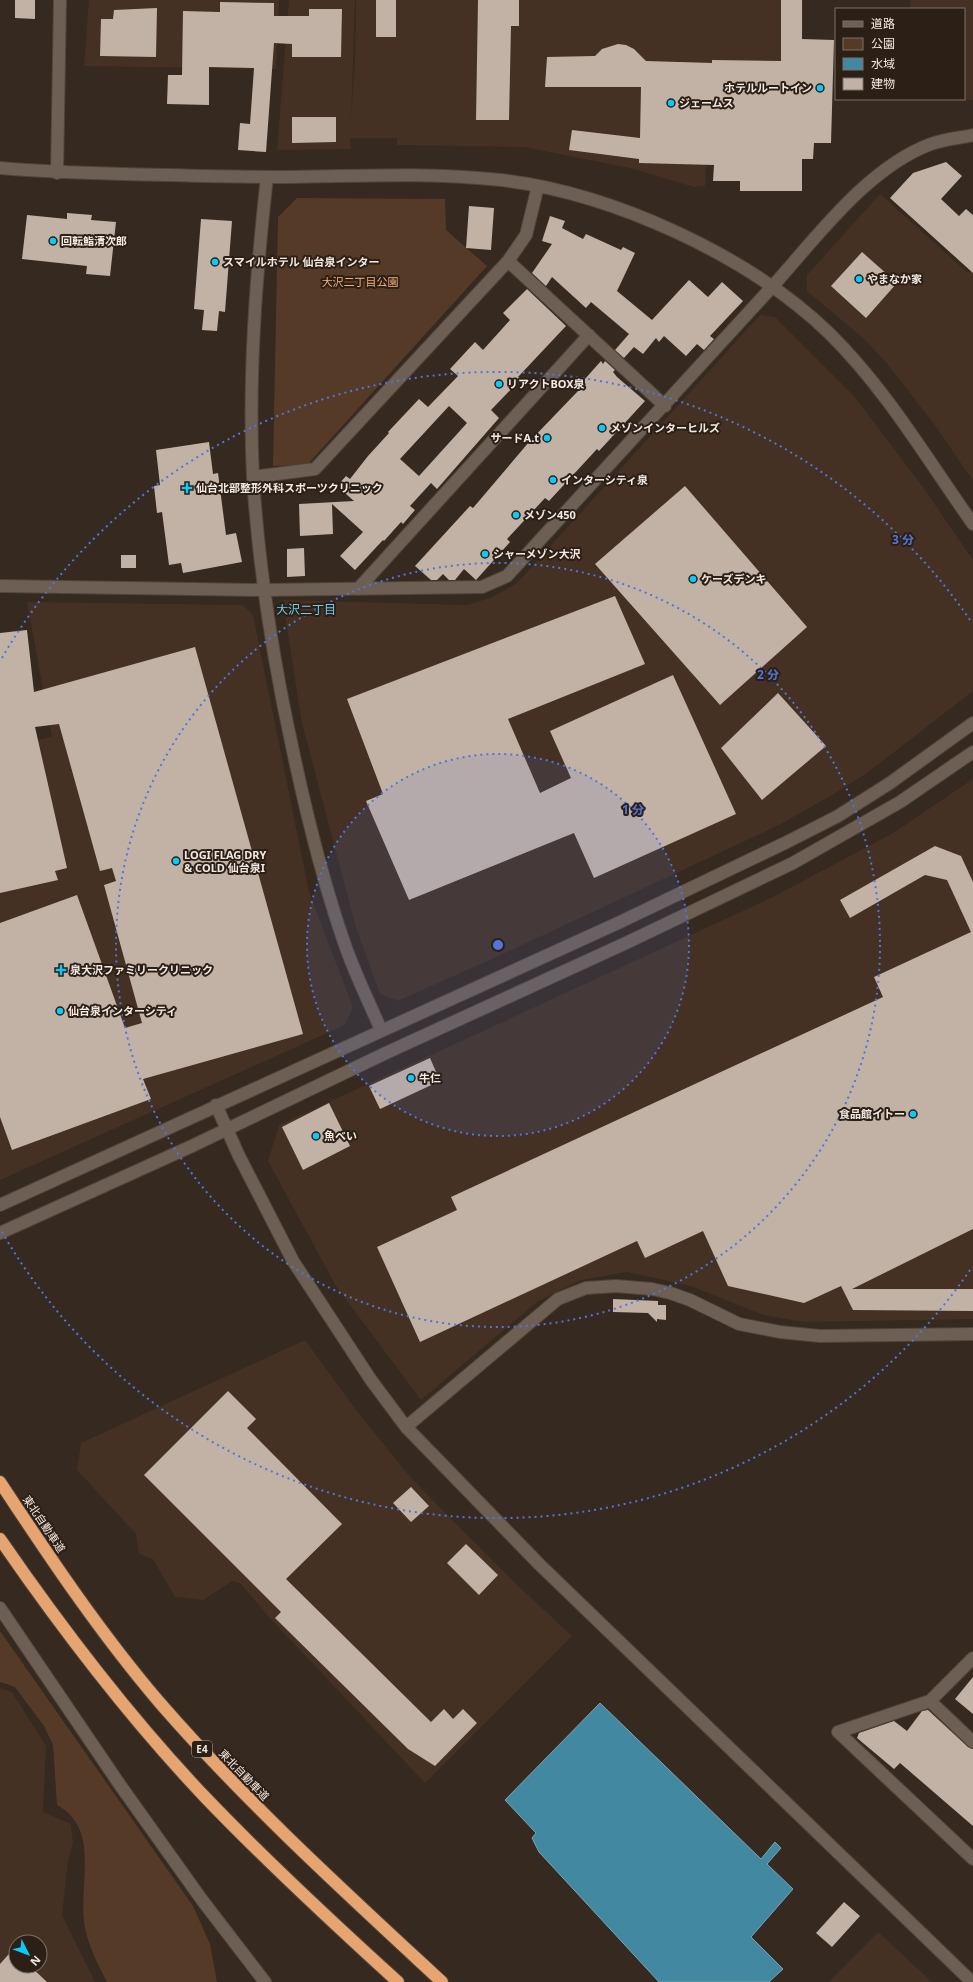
<svg xmlns="http://www.w3.org/2000/svg" width="973" height="1982" font-family="'Noto Sans','Noto Sans JP',sans-serif">
<rect width="100%" height="100%" fill="#36291f"/>
<path fill="#443123" fill-rule="evenodd" d="M89,0H279L276,69L84,66Z
M289,0H355L351,120L355,60L356,0H803L802,95L710,93L705,186L694,187L630,168L524,147L397,145V138H350L351,149L277,150Z
M910,0H973V100L935,99H964V9H910Z
M880,194L968,273L973,268V481L934,424L885,361L863,338L807,291V275Z
M760,315L775,317L855,397L925,490L973,560V691L867,773L832,795L779,825L501,955L398,1001L380,994L356,928L301,719L283,600L468,605L492,597L516,584Z
M27,602L243,605L253,615L309,892L353,1007L345,1025L0,1180V747L52,737Z
M973,779V1319L805,1322L763,1315L691,1286L627,1272L581,1280L538,1301L421,1400L336,1286L268,1161L279,1125L773,897L893,833Z
M305,1340L356,1410L412,1479L514,1582L572,1636L425,1783L269,1617L240,1583L232,1581L203,1600L175,1597L153,1559L139,1554L136,1534L77,1470L81,1443Z
M0,1688L12,1692L46,1746L43,1812L71,1824L73,1843L68,1861L62,1915L95,1982H0ZM16,1942H40V1966H16Z
M878,1932L932,1982H829Z"/>
<path fill="#553b27" d="M297,198L445,199L446,230L487,266L307,465L273,466L278,217Z
M0,1631L193,1906L210,1944L217,1982H107C98,1965 89,1947 85,1928C77,1885 102,1830 57,1805L53,1745L44,1726L15,1687L0,1682Z"/>
<path fill="#4288a0" stroke="#77a5b4" d="M600,1703L761,1859L775,1842L781,1848L767,1864L793,1889L751,1937L783,1969L769,1982H659L539,1852L532,1838L536,1833L505,1800Z"/>
<path fill="#c2b2a6" fill-rule="evenodd" d="M15,0H35V19L15,18Z
M376,0H396V37H376Z
M478,0H519V26H511L509,120H476Z
M781,0H802V39L834,40L831,143H814L813,159H802V191H740V181H713L714,165L639,163V159L569,150L572,130L640,138L641,87H545L547,57L595,56L602,49L618,44L626,45L634,49L646,61L712,63V60L781,61Z
M220,2L274,3V16H309V9H342L341,57H292V44L274,43L266,152L238,150L240,123L250,124L254,68L209,67V105L167,104L168,75H182L183,11L220,12Z
M157,8L156,57L100,56L101,19H113L114,10Z
M292,117H336V142L292,143Z
M946,162L962,176L941,199L959,216L966,209L973,215V273L890,198L913,173Z
M469,206L494,208L491,250L466,248Z
M67,213L92,215L91,220L116,222L110,276L86,274L87,266L22,259L27,215L67,219Z
M550,216L565,221L562,228L583,239L586,234L621,250L623,247L635,253L617,291L652,320L689,280L708,297L722,282L743,301L710,336L714,339L704,350L697,344L686,356L664,336L659,342L656,338L643,354L634,347L624,358L615,350L629,334L591,302L586,308L552,277L546,286L532,273L552,244L542,241Z
M201,219L232,221L225,312L219,311L217,331L202,330L204,310L194,309Z
M862,252L897,283L866,318L831,286Z
M527,289L566,326L518,377L521,379L491,410L499,418L437,489L431,483L410,506L415,510L403,524L401,522L384,541L383,540L355,570L340,556L363,532L332,504L333,534L300,536L299,504L354,501L337,486L346,476L350,479L368,456L389,433L388,432L419,399L428,407L458,376L450,369L475,342L483,350L510,320L503,313ZM449,406L467,423L419,476L400,459Z
M601,361L603,364L605,361L615,370L613,372L617,377L645,401L599,451L597,449L549,501L545,498L507,539L510,542L476,580L464,569L455,580H449L443,574L437,580H431L415,566L470,506L473,508L529,442L578,391L576,389Z
M209,442L213,474L218,473L226,535L236,533L242,562L183,573L181,563L169,565L162,512L157,513L154,486L160,485L156,450Z
M685,486L807,627L720,705L595,564Z
M304,548L305,576L287,577V549Z
M121,555H136V568H121Z
M615,596L645,664L508,719L540,793L571,778L550,731L673,675L736,814L594,878L574,833L409,900L366,801L383,794L347,699Z
M27,630L34,692L195,647L303,1034L143,1079L151,1099L12,1150L0,1117V923L77,895L125,1028L142,1023L104,885L116,881L112,868L100,871L59,724L35,727L67,868L55,871L58,880L0,893V633Z
M778,693L826,746L762,800L721,748Z
M935,846L961,856L973,882V1229L852,1289H973V1311L853,1310L841,1286L804,1303L728,1286L703,1231L645,1258L637,1241L420,1342L377,1247L457,1210L451,1197L883,997L874,977L971,932L947,880L925,875L850,918L840,900Z
M430,1058L440,1081L380,1109L369,1086Z
M329,1103L350,1146L303,1170L282,1127Z
M613,1299L658,1301V1305H666V1320L657,1319V1322L648,1313L613,1312Z
M228,1391L256,1419L247,1428L342,1524L286,1579L431,1722L444,1709L453,1719L463,1709L477,1723L435,1766L408,1749L275,1618L281,1612L144,1475Z
M411,1487L429,1506L411,1522L393,1503Z
M466,1544L498,1575L479,1595L447,1563Z
M973,1677V1714L955,1699Z
M928,1710L968,1747L973,1749V1826L900,1763L894,1769L857,1738L859,1733L894,1721L907,1731L922,1711Z
M844,1902L860,1916L832,1947L816,1933Z
M16,1946V1966H30L47,1982H0V1964Z"/>
<g fill="none" stroke-linecap="round" stroke-linejoin="round">
<g stroke="#50453c" stroke-width="14">
<path id="street" d="M508,261L665,406
M253,477L315,469L508,261L526,235L538,186
M358,589L589,335
M263,590L482,587L507,576L772,287
M973,1658L930,1701L838,1732L973,1859
M930,1701L973,1742"/>
</g>
<g stroke="#50453c" stroke-width="14">
<path id="secondary" d="M0,168C56,173 111,174 167,175C206,176 245,177 284,177C356,176 429,172 501,180C612,193 748,255 829,333C886,389 927,459 973,524
M57,173L60,0
M267,177C256,276 248,378 253,478C259,571 273,660 293,751C307,817 323,882 345,945C355,974 369,1002 381,1030
M772,287C816,238 868,167 931,144C944,139 960,138 973,135
M0,586L263,590
M216,1105L239,1156L293,1261L371,1380L406,1427L539,1564L972,1982
M0,1205L618,923L787,842L838,816L890,783L973,723
M0,1233L192,1146L388,1052L626,943L793,863L900,802L973,752
M406,1427L558,1299L586,1288L616,1286L652,1289L670,1293L690,1300L739,1324L780,1332L820,1336L973,1334
M0,1608L120,1785L202,1900L265,1982"/>
</g>
<g stroke="#50453c" stroke-width="14">
<path id="highway" d="M0,1482C50,1558 101,1634 160,1703C247,1803 345,1892 442,1982
M0,1539C62,1629 129,1717 204,1796C266,1861 332,1922 398,1982"/>
</g>
<use href="#street" stroke="#6e5f54" stroke-width="12"/>
<use href="#secondary" stroke="#6e5f54" stroke-width="12"/>
<use href="#highway" stroke="#e6a471" stroke-width="12"/>
</g>
<circle cx="498" cy="945" r="191" fill="#5275da" fill-opacity=".12"/>
<g fill="none" stroke="#5275da" stroke-width="2" stroke-dasharray="2 4">
<circle cx="498" cy="945" r="191"/>
<circle cx="498" cy="945" r="382"/>
<path d="M970 1270A573 573 0 0 1 2 1232M2 658A573 573 0 0 1 970 620"/>
</g>
<g fill="#0bcafa" stroke="#2c1f16" stroke-width="1.5">
<circle cx="820" cy="88" r="4"/>
<circle cx="671" cy="103" r="4"/>
<circle cx="53" cy="241" r="4"/>
<circle cx="215" cy="262" r="4"/>
<circle cx="859" cy="279" r="4"/>
<circle cx="499" cy="384" r="4"/>
<circle cx="602" cy="428" r="4"/>
<circle cx="547" cy="438" r="4"/>
<circle cx="553" cy="480" r="4"/>
<path d="M185 482h4v4h4v4h-4v4h-4v-4h-4v-4h4z"/>
<circle cx="516" cy="515" r="4"/>
<circle cx="485" cy="554" r="4"/>
<circle cx="693" cy="579" r="4"/>
<circle cx="176" cy="861" r="4"/>
<path d="M59 964h4v4h4v4h-4v4h-4v-4h-4v-4h4z"/>
<circle cx="60" cy="1011" r="4"/>
<circle cx="411" cy="1078" r="4"/>
<circle cx="913" cy="1114" r="4"/>
<circle cx="316" cy="1136" r="4"/>
</g>
<g text-anchor="middle" stroke-width="4" stroke-linejoin="round" paint-order="stroke">
<rect fill="#2c1f16" stroke="#b7aca5" stroke-width="1" x="192" y="1741" width="20" height="16" rx="3"/>
<g font-size="10" font-weight="bold" fill="#f2e9e2">
<text x="202" y="1753">E4</text>
</g>
<g font-size="11" font-weight="bold" fill="#f2e9e2" stroke="#2c1f16" text-anchor="start">
<text x="812" y="92" text-anchor="end">ホテルルートイン</text>
<text x="679" y="107">ジェームス</text>
<text x="61" y="245">回転鮨清次郎</text>
<text x="223" y="266">スマイルホテル 仙台泉インター</text>
<text x="867" y="283">やまなか家</text>
<text x="507" y="388">リアクトBOX泉</text>
<text x="610" y="432">メゾンインターヒルズ</text>
<text x="539" y="442" text-anchor="end">サードA.t</text>
<text x="561" y="484">インターシティ泉</text>
<text x="196" y="492">仙台北部整形外科スポーツクリニック</text>
<text x="524" y="519">メゾン450</text>
<text x="493" y="558">シャーメゾン大沢</text>
<text x="701" y="583">ケーズデンキ</text>
<text x="184" y="859">LOGI FLAG DRY<tspan x="184" dy="13">&amp; COLD 仙台泉I</tspan></text>
<text x="70" y="974">泉大沢ファミリークリニック</text>
<text x="68" y="1015">仙台泉インターシティ</text>
<text x="419" y="1082">牛仁</text>
<text x="905" y="1118" text-anchor="end">食品館イトー</text>
<text x="324" y="1140">魚べい</text>
</g>
<g font-size="11" fill="#f5af78" stroke="#2c1f16">
<text x="360" y="286">大沢二丁目公園</text>
</g>
<g font-size="11" fill="#f2e9e2" stroke="#2c1f16">
<text transform="translate(44 1524) rotate(56)" y="4">東北自動車道</text>
<text transform="translate(244 1775) rotate(46)" y="4">東北自動車道</text>
</g>
<g font-size="12" fill="#70cdee" stroke="#2c1f16">
<text x="306" y="614">大沢二丁目</text>
</g>
</g>
<circle cx="498" cy="945" r="6" fill="#5275da" stroke="#2c1f16" stroke-width="2"/>
<g font-size="12" text-anchor="middle" font-weight="bold" fill="#5275da" stroke="#2c1f16" stroke-width="4" stroke-linejoin="round" paint-order="stroke">
<text x="903" y="544">3 分</text>
<text x="768" y="679">2 分</text>
<text x="633" y="814">1 分</text>
</g>
<rect x="835" y="8" width="130" height="92" fill="#2c1f16" stroke="#7b7068"/>
<rect x="843" y="21" width="20" height="6" fill="#6e5f54" stroke="#7b7068"/>
<text x="871" y="28" font-size="12" fill="#f2e9e2">道路</text>
<rect x="843" y="38" width="20" height="12" fill="#553b27" stroke="#7b7068"/>
<text x="871" y="48" font-size="12" fill="#f2e9e2">公園</text>
<rect x="843" y="58" width="20" height="12" fill="#4288a0" stroke="#7b7068"/>
<text x="871" y="68" font-size="12" fill="#f2e9e2">水域</text>
<rect x="843" y="78" width="20" height="12" fill="#c2b2a6" stroke="#7b7068"/>
<text x="871" y="88" font-size="12" fill="#f2e9e2">建物</text>
<g transform="translate(28 1954) rotate(132)"><circle r="19" fill="#2c1f16" stroke="#7b7068"/>
<path d="M0-3L7 15L0 10L-7 15Z" fill="#0bcafa"/>
<text y="-6" font-size="11" font-weight="bold" text-anchor="middle" fill="#f2e9e2">N</text>
</g>
</svg>
